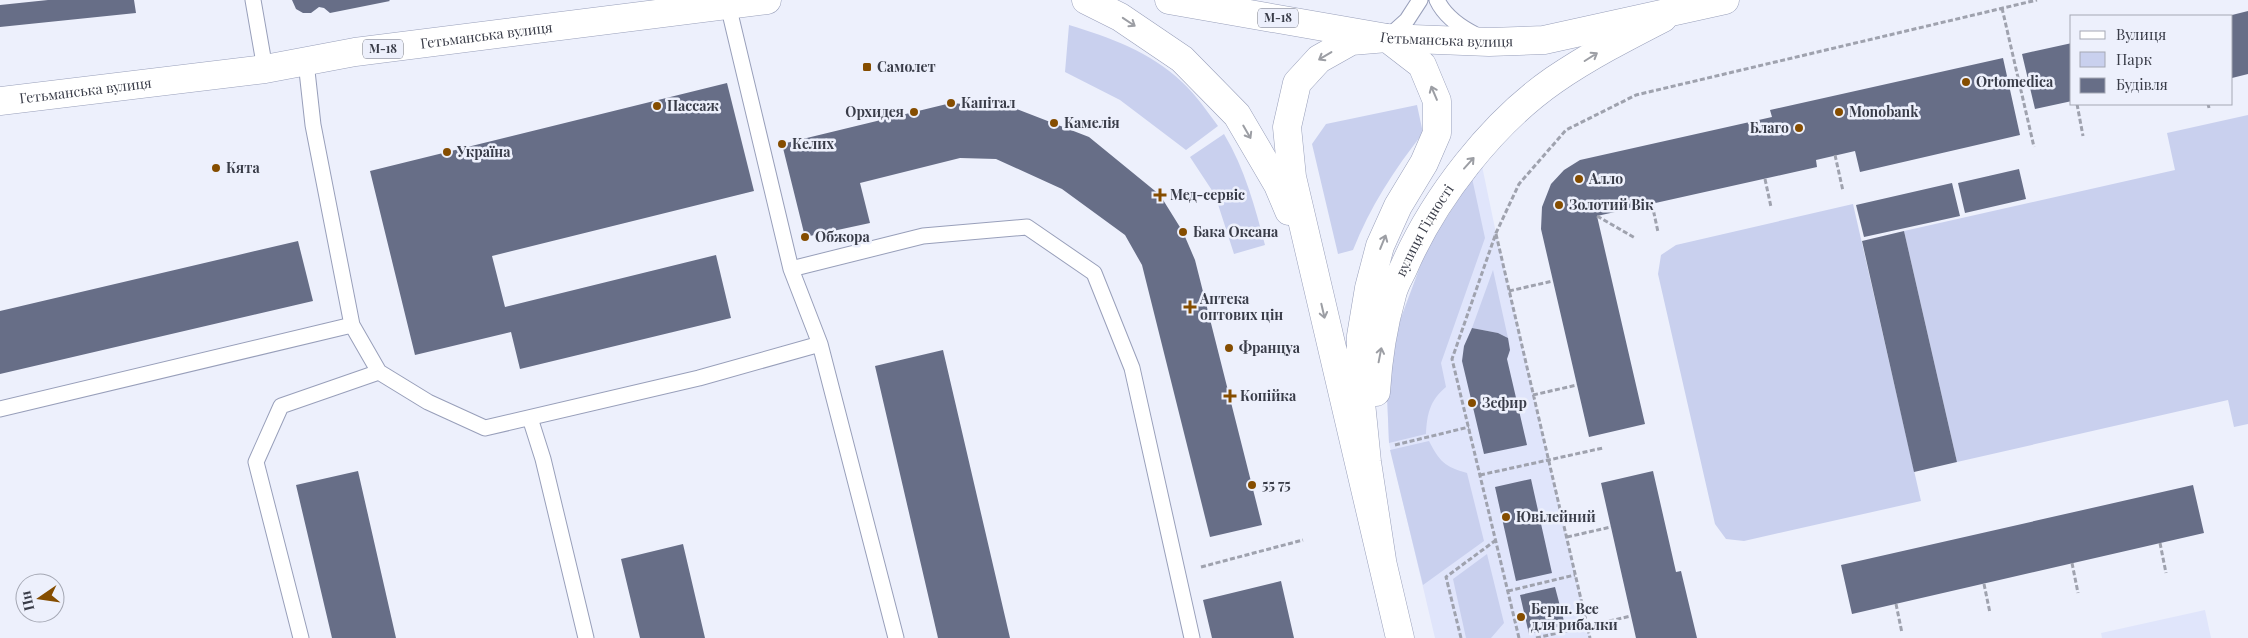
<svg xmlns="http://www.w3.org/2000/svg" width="2248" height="638" font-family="'Playfair Display',serif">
<rect width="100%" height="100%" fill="#edf0fc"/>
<path fill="#e0e5fb" d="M1482,166L1496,233L1590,638H1435L1389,443L1387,395L1472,178Z
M2205,610L2211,638H2102L2101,633Z"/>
<path fill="#c9d0ee" d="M1069,25C1109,37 1151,52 1182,82C1196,95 1207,111 1218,126L1186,150L1120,100L1065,72Z
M1417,105L1423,133C1394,170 1370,207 1353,250L1338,254L1312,144L1326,124Z
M2248,115V424L2234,427L2228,400L1957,462L1904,231L2175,170L2167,133Z
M1224,134C1245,169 1255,207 1265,245L1234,254L1215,195L1190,157Z
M1472,178L1485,238L1441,363L1446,387C1430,400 1427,414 1426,434L1389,443L1387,395L1399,323L1427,248Z
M1853,204L1921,501L1744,541L1726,539L1715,524L1658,274L1661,255L1676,245Z
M1493,270L1508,338L1498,333L1472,328Z
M1429,441C1439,461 1445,467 1467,473L1484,541L1423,585L1390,450Z
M1487,554L1504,623L1491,638H1466L1453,579Z"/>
<path fill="#676e87" d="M48,0H134L136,13L0,27V5Z
M292,0H389L390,1L330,13L324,8L319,7L311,13H303L296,9Z
M2248,11V74L2232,78V15Z
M2072,43V101L2035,109L2022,54Z
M2003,58L2020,135L1860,172L1855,151L1816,160L1817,167L1597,216L1645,424L1589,437L1541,229L1542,207L1551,184L1564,170L1580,160L1772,117L1770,110Z
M727,83L754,191L492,256L505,307L716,255L731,318L520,369L511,332L415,355L370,171Z
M951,103L1014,108L1089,137L1160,195L1183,232L1195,260L1262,525L1210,537L1142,265L1125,235L1062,189L996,159L960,158L860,183L870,223L805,237L782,144Z
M2019,169L2026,199L1965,213L1958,183Z
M1952,183L1960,216L1864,237L1856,205Z
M1904,231L1957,462L1914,472L1862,241Z
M298,241L313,301L0,374V311Z
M1472,328L1498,333L1508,338L1510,350L1507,359L1527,445L1484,454L1462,361L1464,346Z
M943,350L1010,638H938L875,366Z
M358,471L396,638H332L296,485Z
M1653,471L1676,572L1681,571L1697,638H1636L1601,483Z
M1531,479L1552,573L1516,581L1495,487Z
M2193,485L2204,533L1852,614L1841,565Z
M683,544L705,638H640L621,559Z
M1281,581L1294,638H1212L1203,600Z
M1555,587L1565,625L1529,634L1520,595Z"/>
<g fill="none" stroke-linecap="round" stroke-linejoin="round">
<g stroke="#989fba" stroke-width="17">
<path id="service" d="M253,0L265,69
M1437,0C1445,17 1460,27 1476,35
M728,5L791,269L820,344L896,638
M1387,38L1407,20L1420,0
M306,62L313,125L352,325L379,372L428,402L485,428L699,378L820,344
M791,269L923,236L1027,227L1094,273L1132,368L1192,638
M0,409L352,325
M530,418L543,459L586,638
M301,638L256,462L281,406L379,372"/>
</g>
<g stroke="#989fba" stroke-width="29">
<g id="secondary">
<path d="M1086,0L1120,17L1182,59L1237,115L1278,185L1289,211"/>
<path id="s1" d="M1376,392C1378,359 1383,326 1392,295C1394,285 1400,276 1404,267C1434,198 1492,123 1554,80C1589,56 1626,37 1663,18"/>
<path d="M1382,560L1367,462L1360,393L1361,336L1369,288L1380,246L1398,206L1424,163L1437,133V101L1422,65L1387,38L1351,41L1319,59L1297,83L1287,127L1292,177L1400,638"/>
</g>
</g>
<g stroke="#989fba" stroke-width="29">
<g id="trunk">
<path id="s2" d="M1169,0L1387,38L1489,42L1544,40L1725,0"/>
<path id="s3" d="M0,101L265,69L355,52L767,0"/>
</g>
</g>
<path stroke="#9fa2ae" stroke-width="3" stroke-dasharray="5 2.5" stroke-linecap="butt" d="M2002,8L2034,147
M2077,104L2083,136
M2208,104L2209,108
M1835,155L1843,191
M1765,179L1771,207
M1652,204L1658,232
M1597,216L1635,238
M1496,234L1590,638
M1509,291L1553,281
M1533,395L1577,385
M1395,445L1469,427
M1480,475L1603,448
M1567,537L1611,527
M2160,543L2166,573
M2072,563L2078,593
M1201,567L1303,540
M1984,584L1990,613
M1508,591L1575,575
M1896,604L1902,633
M1461,638L1446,577L1496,540
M1519,638L1452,359L1496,233L1519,184L1566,130L1636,95L2037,0
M1536,638L1631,616"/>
<use href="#service" stroke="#fff" stroke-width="15"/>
<use href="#secondary" stroke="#fff" stroke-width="28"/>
<use href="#trunk" stroke="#fff" stroke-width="28"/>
</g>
<defs><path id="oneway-shaft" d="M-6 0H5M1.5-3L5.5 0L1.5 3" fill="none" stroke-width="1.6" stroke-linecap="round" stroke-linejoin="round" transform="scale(1.25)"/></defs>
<g stroke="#9c9ea4">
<use href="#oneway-shaft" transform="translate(1129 22) rotate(34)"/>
<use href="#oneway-shaft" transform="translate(1325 56) rotate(149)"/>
<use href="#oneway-shaft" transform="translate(1591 57) rotate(-32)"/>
<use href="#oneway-shaft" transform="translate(1434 93) rotate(-113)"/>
<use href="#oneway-shaft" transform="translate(1247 132) rotate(60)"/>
<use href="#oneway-shaft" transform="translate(1469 163) rotate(-48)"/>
<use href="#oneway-shaft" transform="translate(1383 242) rotate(-68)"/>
<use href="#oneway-shaft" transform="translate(1323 311) rotate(77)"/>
<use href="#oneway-shaft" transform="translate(1380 355) rotate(-79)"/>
</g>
<g fill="#854d00" stroke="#edf0fc" stroke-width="2">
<rect x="862" y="62" width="10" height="10" rx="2.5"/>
<circle cx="1966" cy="82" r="5"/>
<circle cx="951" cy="103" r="5"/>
<circle cx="657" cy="106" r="5"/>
<circle cx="914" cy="112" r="5"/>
<circle cx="1839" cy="112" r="5"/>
<circle cx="1054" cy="123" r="5"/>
<circle cx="1799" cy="128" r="5"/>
<circle cx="782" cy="144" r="5"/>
<circle cx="447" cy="152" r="5"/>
<circle cx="216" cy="168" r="5"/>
<circle cx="1579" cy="179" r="5"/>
<path d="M1157.5 187.5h5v5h5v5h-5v5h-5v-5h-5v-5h5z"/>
<circle cx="1559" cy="205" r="5"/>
<circle cx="1183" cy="232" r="5"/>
<circle cx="805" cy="237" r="5"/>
<path d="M1187.5 299.5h5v5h5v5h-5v5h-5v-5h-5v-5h5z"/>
<circle cx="1229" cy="348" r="5"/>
<path d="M1227.5 388.5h5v5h5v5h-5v5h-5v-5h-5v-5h5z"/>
<circle cx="1472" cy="403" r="5"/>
<circle cx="1252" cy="485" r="5"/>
<circle cx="1506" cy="517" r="5"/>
<circle cx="1521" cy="617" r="5"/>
</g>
<g text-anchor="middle" stroke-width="5" stroke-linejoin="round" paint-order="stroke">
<g fill="#edf0fc" stroke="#6f727e" stroke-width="1">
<rect x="1258" y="8.5" width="40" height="19" rx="4"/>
<rect x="363" y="39.5" width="40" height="19" rx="4"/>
</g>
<g font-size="12" font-weight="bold" fill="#393c48">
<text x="1278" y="22">М-18</text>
<text x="383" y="53">М-18</text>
</g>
<g font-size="14" fill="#393c48" stroke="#edf0fc">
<text dy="5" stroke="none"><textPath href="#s3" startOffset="491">Гетьманська вулиця</textPath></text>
<text dy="5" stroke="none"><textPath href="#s2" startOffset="281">Гетьманська вулиця</textPath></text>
<text dy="5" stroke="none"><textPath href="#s3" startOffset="86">Гетьманська вулиця</textPath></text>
<text dy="5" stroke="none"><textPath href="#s1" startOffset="171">вулиця Гідності</textPath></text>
</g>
<g font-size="14" font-weight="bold" fill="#393c48" stroke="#edf0fc" text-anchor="start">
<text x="877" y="72">Самолет</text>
<text x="1976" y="87">Ortomedica</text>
<text x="961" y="108">Капітал</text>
<text x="667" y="111">Пассаж</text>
<text x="904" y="117" text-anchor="end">Орхидея</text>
<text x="1849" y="117">Monobank</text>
<text x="1064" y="128">Камелія</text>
<text x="1789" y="133" text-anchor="end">Благо</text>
<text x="792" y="149">Келих</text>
<text x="457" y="157">Україна</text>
<text x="226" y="173">Кята</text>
<text x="1589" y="184">Алло</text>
<text x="1170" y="200">Мед-сервіс</text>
<text x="1569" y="210">Золотий Вік</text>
<text x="1193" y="237">Бака Оксана</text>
<text x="815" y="242">Обжора</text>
<text x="1200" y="304">Аптека<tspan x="1200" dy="16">оптових цін</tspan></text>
<text x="1239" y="353">Француа</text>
<text x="1240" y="401">Копійка</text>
<text x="1482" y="408">Зефир</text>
<text x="1262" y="490">55 75</text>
<text x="1516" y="522">Ювілейний</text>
<text x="1531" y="614">Берш. Все<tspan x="1531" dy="16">для рибалки</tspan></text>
</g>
</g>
<rect x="2070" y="15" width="162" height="90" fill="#edf0fc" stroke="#a5a8b4"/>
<rect x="2080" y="31" width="25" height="8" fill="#ffffff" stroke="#a5a8b4"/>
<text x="2116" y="40" font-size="15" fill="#393c48">Вулиця</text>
<rect x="2080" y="52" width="25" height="15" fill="#c9d0ee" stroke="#a5a8b4"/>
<text x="2116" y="65" font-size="15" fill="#393c48">Парк</text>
<rect x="2080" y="78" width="25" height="15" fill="#676e87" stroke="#a5a8b4"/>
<text x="2116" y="90" font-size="15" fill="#393c48">Будівля</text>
<g transform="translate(40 598) rotate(257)"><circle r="24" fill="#edf0fc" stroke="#a5a8b4"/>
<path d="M0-4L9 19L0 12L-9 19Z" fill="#854d00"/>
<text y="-8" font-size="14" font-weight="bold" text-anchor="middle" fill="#393c48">Пн</text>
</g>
</svg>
